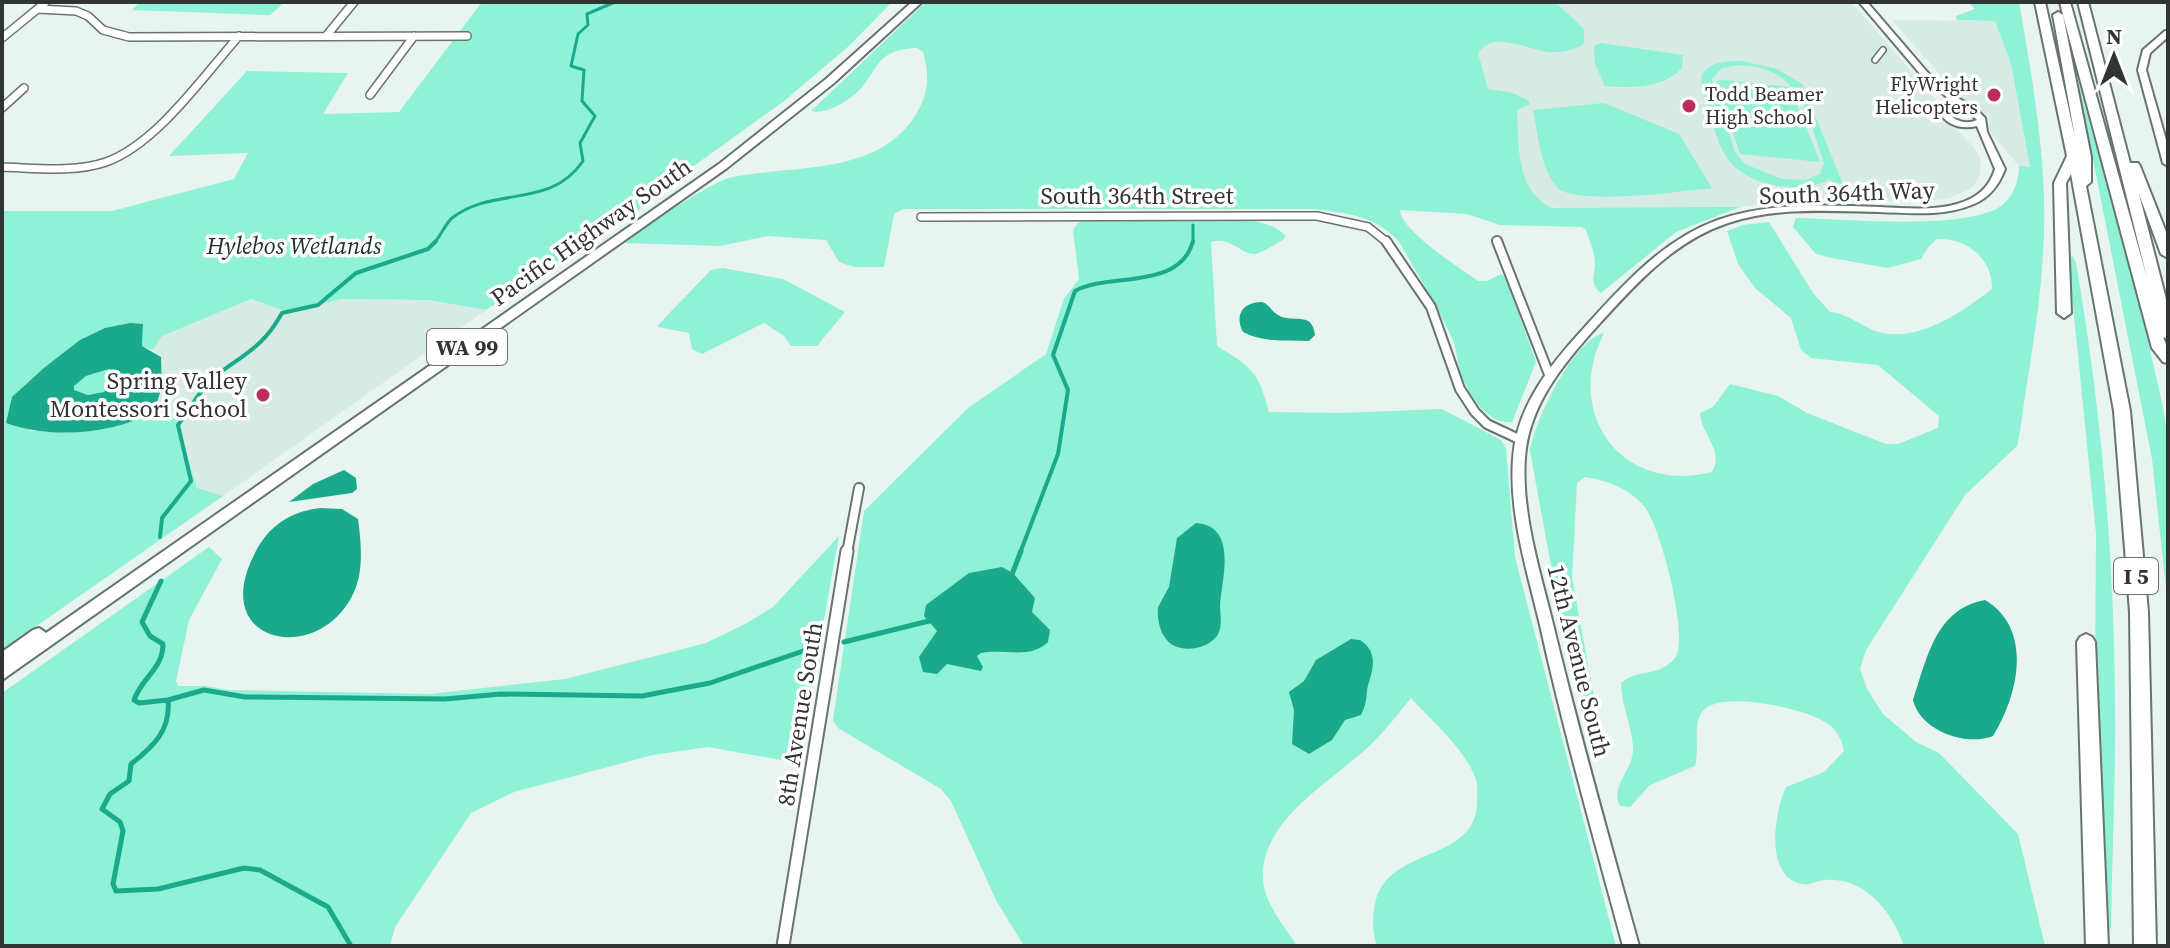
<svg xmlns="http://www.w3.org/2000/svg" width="2170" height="948" font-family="'Source Serif 4',serif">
<rect width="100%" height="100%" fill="#e7f4f0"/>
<path fill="#d5ebe3" d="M1413,2H1851L1938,102L1920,110L1927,119L1953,125L1974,148L1981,160L1980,174L1975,185L1966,191L1949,198L1926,201L1780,202L1722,209L1485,207Z
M1892,20L1995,21L2011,64L2030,168L2019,166L1987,128L1990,122L1988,116L1966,104Z
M251,299L288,312L342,299L428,300L486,310L223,496L197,488L175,415L169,410L154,411L162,387V369L161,357L153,350L162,336Z"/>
<path fill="#8ff1d5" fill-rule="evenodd" d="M140,2H285L270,15L132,10Z
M482,2H892L850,45L783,102L677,178L631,216L486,310L428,300L342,299L288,312L251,299L162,336L153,350L142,346L143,324C93,330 84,338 45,367L29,431C57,431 90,434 117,426C135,422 158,403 175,415L197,488L223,496L2,650V211H112L234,179L248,153L169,156L247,71L348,73L323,114L399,112Z
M926,2H1555L1584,29V43L1581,46C1570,50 1561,53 1550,52C1528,51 1495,29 1478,53L1488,89L1513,93L1529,101L1530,104L1517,110C1519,144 1515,191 1552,208L1740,207L1676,232L1601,293C1589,283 1595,276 1595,263C1595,252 1589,240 1586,230L1582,227L1500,225L1467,214L1400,210C1400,230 1460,268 1478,281H1487L1501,274L1506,278L1536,362L1512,422C1487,425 1468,394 1461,374C1457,364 1457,353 1454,343C1440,309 1418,276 1400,243C1378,216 1344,212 1311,209H903L894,214L884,267H854L839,262L826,240L768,236L720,246L625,243C636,231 714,181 729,178C792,164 876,177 915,116C929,93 930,77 923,52L917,48C907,48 895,50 886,56C875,64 871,77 862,87C851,100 827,115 811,111Z
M1968,2H2019C2033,83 2049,170 2043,253C2040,312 2028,372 2020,431L2017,446L1965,495L1866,650L1860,669L1867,689L1883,714L1916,742L1939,753L2018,834L2045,946H1904C1893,913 1865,876 1825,880C1817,880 1809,886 1802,884C1763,876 1775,811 1786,787L1824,772L1844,751C1842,741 1838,732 1830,725C1810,709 1718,688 1702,712C1692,725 1700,750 1695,766L1650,785L1630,807L1620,806C1610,787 1631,772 1633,752C1634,730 1621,706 1621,683C1638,668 1658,678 1675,658C1690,639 1660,524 1644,506C1630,489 1606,480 1585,477L1577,483L1572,578L1598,718L1595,735L1589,730L1565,642L1530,451C1535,420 1573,340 1604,333C1563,413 1621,495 1712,472C1725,450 1701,435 1700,413L1713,407L1730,384L1778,396L1807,413L1886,444H1898L1938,428L1939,416L1878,365L1811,358L1801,350L1791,318L1755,288L1738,264L1727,231L1743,225L1769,222L1813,293L1830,312C1849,313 1864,329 1882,333C1922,341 1963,311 1992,289C1993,260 1967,237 1937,239L1929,246L1921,259L1887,268L1827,257L1815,253L1793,227L1796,218C1845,219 1957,230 1998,208C2012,200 2019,182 2019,166L2030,167L2011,64L1995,21L1957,20L1956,16L1975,9Z
M1601,43L1683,55L1682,68C1662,89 1632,88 1605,86L1595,64L1594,46Z
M1742,61L1777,69L1802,84L1843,184L1833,183L1830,179C1801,196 1744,186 1726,156C1715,139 1705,98 1701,78C1707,61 1727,61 1742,61ZM1740,65C1801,68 1807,113 1824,163L1820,174L1805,180L1782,179L1745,164L1735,152L1712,79L1722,68Z
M2077,78L2134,281L2163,407L2168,441V607L2152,459Z
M1722,80L1790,87L1820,162L1740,154L1716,81Z
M1604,103L1679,134L1712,188C1684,191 1570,207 1556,186C1540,165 1538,135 1533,110Z
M1224,218C1245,220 1269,220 1285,235L1284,239C1277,243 1262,253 1255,254C1241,255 1231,236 1211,242L1217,346C1253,368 1258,371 1269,412L1342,413L1442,409L1501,440L1506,449L1515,557L1616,946H1377C1372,932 1372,918 1375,904C1387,844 1480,865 1477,798C1477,793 1478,785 1476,780C1467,751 1431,720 1411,698C1397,715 1383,734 1366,749C1328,784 1253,825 1264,887C1268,907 1286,929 1297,946H1024L996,900L951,801L941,789L838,728L833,720L864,511L968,408L1046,354L1064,299L1079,279L1073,230L1078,223L1089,219Z
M2072,255L2076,263C2101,407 2114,554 2115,700C2116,776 2112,851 2111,926L2105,946L2094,850L2096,533L2069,267Z
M723,268L783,279L845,312L817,346H791L784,336L764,323L702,354L692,349L689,333L658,327L659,324L711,270Z
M109,369L113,371L111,384L104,392L88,395L74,390V386L86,376Z
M839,536L798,763L708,747L653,755L514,792L471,813L395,927L390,946H2V693L209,547L222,559L189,620L176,681L178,686H206L229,690L430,694L565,679L706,643L747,623L773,607Z"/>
<path fill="#1aaa8b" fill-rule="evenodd" d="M1262,302C1270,305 1271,311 1278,315C1293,324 1312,310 1315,335L1309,341C1287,340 1264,343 1243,332C1234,315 1243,302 1262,302Z
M130,323L143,324L142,346L161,357L162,387L154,411C113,435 50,439 6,423L12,397L45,367L80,340L105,328ZM109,369L113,371L111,384L104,392L88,395L74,390V386L86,376Z
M344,470L356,478L357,489L352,493L289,502L313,484Z
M320,508L342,509L358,519C361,541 364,571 354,592C321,666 208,646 254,555C268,526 289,512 320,508Z
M1196,523C1238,526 1222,578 1220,605C1220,615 1223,627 1217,636C1206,651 1174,655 1164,636C1159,629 1157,615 1158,607L1169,587L1177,538Z
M1002,567L1013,573L1035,598L1032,612L1050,630L1048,642C1030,660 1003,648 981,653L977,656L983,667L981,671L947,664L937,674L923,672L919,657L937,631L924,616L926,605L969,573Z
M1985,600C2034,629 2018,696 1993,736C1965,747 1920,730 1913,700C1927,659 1935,609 1985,600Z
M1351,639L1360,640C1377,651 1374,666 1369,682C1365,693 1369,699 1361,715L1345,720L1332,740L1309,754L1292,744L1294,710L1289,692L1304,681L1316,660Z"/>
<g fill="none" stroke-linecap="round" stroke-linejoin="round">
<path stroke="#1aaa8b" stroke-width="3" d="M1193,225V243
M434,243C441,236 445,224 452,218C493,186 551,209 583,161L580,143L595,116L582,101L584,70L571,66L578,34L588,25L587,14L615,2"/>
<path stroke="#1aaa8b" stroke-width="4" d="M160,537L162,518L191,481L178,425C190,409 202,386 218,374C246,353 264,346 282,313L318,305L356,273L428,249L436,241
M1020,553L1058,454L1068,390L1053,355L1075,291C1109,272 1180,291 1193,241"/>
<path stroke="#1aaa8b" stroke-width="5" d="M1011,577L1021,551
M161,581L142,622L150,636L163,644C163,669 142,677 134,700L139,703L168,700C171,730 153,747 131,764L129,781L110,794L102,809L120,822L123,831L113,884L116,891L158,889L244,868L260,870L328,907L351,946
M844,642L933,620
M168,700L204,690L245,697L445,699L501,694L642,696L710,683L812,648"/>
<g stroke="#687470" stroke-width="8">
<path id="pedestrian" d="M1875,60L1883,50"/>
</g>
<g stroke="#687470" stroke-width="10">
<path id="minor-far2" d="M38,9L76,11L88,16L103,30L129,37L467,36
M327,35L354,2
M2,38L46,2
M370,95L414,36
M2,108L24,88
M2,167C36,168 74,173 106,162C157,144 204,75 239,36
M921,217L1317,216L1368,227L1388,243"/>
</g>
<g stroke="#687470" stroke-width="12">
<path id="minor-far1" d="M1386,241L1431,307L1460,389L1475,412L1487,424L1521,440
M1497,241L1550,377
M847,553L859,488"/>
</g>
<g stroke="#687470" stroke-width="15">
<path id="minor" d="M783,946L847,551"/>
</g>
<g stroke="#687470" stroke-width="4">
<path id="tertiary" d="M1859,2H1867L1928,73L1956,97L1975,108L1985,118L1987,132L2005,169C1999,185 1990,197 1974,204C1944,217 1910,213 1878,212C1829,211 1776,207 1728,223C1671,242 1631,289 1592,332C1560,368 1529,407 1525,457C1521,513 1540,571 1553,624C1579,732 1609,839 1639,946H1623C1594,839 1564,733 1540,625C1527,571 1509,514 1513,459C1516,407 1550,365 1583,329C1622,286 1662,240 1718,220C1769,202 1826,205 1879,207C1905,208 1933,211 1957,204C1977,198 1989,188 1995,169L1977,126C1960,130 1947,125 1938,111C1942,106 1948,103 1955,104L1922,76ZM1951,109L1969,112L1977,120C1965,125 1955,121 1947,112Z
M2165,31H2168V37L2150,53L2146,70L2168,147V166L2163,163L2138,70L2143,50Z"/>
</g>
<g stroke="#687470" stroke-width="4">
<path id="primary" d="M912,2H922L834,83L727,168L2,680V652L33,630L39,628L46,633L719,164L826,79Z"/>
</g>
<g stroke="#687470" stroke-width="4">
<path id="motorway" d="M2035,2H2045L2075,137L2053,15L2058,12L2063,15L2060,2H2070L2147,278L2078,2H2088L2130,163H2138L2140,166L2168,237V258L2161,254L2139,194L2168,307V339L2163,337L2168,349V363L2163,362L2152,348L2063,15L2091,157V182L2086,186L2130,411L2148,612L2156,946H2134L2130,612L2114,411L2071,174L2066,183L2071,313L2064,318L2057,313L2054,183L2067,156Z
M2086,634L2092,637L2095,642L2108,946H2086L2077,642L2080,637Z"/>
</g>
<use href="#pedestrian" stroke="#fff" stroke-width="5"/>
<use href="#minor-far2" stroke="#fff" stroke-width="7"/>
<use href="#minor-far1" stroke="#fff" stroke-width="8"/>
<use href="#minor" stroke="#fff" stroke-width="11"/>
<use href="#tertiary" fill="#fff" fill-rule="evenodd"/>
<use href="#primary" fill="#fff" fill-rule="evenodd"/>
<use href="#motorway" fill="#fff" fill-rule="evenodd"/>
</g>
<g fill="#bc2e5a" stroke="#fff" stroke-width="3">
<circle cx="1994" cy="95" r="8"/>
<circle cx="1689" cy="106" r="8"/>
<circle cx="263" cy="395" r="8"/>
</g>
<g text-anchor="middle" stroke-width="7" stroke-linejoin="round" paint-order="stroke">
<g font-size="20" fill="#303533" stroke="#fff" text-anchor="end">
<text x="1978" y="91">FlyWright<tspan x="1978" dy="23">Helicopters</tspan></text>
<text x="1705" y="101" text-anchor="start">Todd Beamer<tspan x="1705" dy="23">High School</tspan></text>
</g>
<g fill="#fff" stroke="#6e7270" stroke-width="2">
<rect x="427" y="329" width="80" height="36" rx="6"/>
<rect x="2114" y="558" width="44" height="36" rx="6"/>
</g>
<g font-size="22" font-weight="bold" fill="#303533">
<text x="467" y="355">WA 99</text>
<text x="2136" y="584">I 5</text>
</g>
<g font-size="24" fill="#303533" stroke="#fff">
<text transform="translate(1847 193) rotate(-2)" y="8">South 364th Way</text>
<text x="1137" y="204">South 364th Street</text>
<text transform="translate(591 232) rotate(-35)" y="8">Pacific Highway South</text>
<text transform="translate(1579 661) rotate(76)" y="8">12th Avenue South</text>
<text transform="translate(800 714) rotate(-81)" y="8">8th Avenue South</text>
</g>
<g font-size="24" font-style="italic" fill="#1d332d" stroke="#fff">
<text x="294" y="254">Hylebos Wetlands</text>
</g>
<g font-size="24" fill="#303533" stroke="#fff" text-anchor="end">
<text x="247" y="389">Spring Valley<tspan x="247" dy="28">Montessori School</tspan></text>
</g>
</g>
<rect width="2170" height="948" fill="none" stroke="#303533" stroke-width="8"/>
<g transform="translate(2114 56)" stroke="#ffffff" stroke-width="6" paint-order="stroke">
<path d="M0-6L14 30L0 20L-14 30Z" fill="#303533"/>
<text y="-12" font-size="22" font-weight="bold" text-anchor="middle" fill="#303533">N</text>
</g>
</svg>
